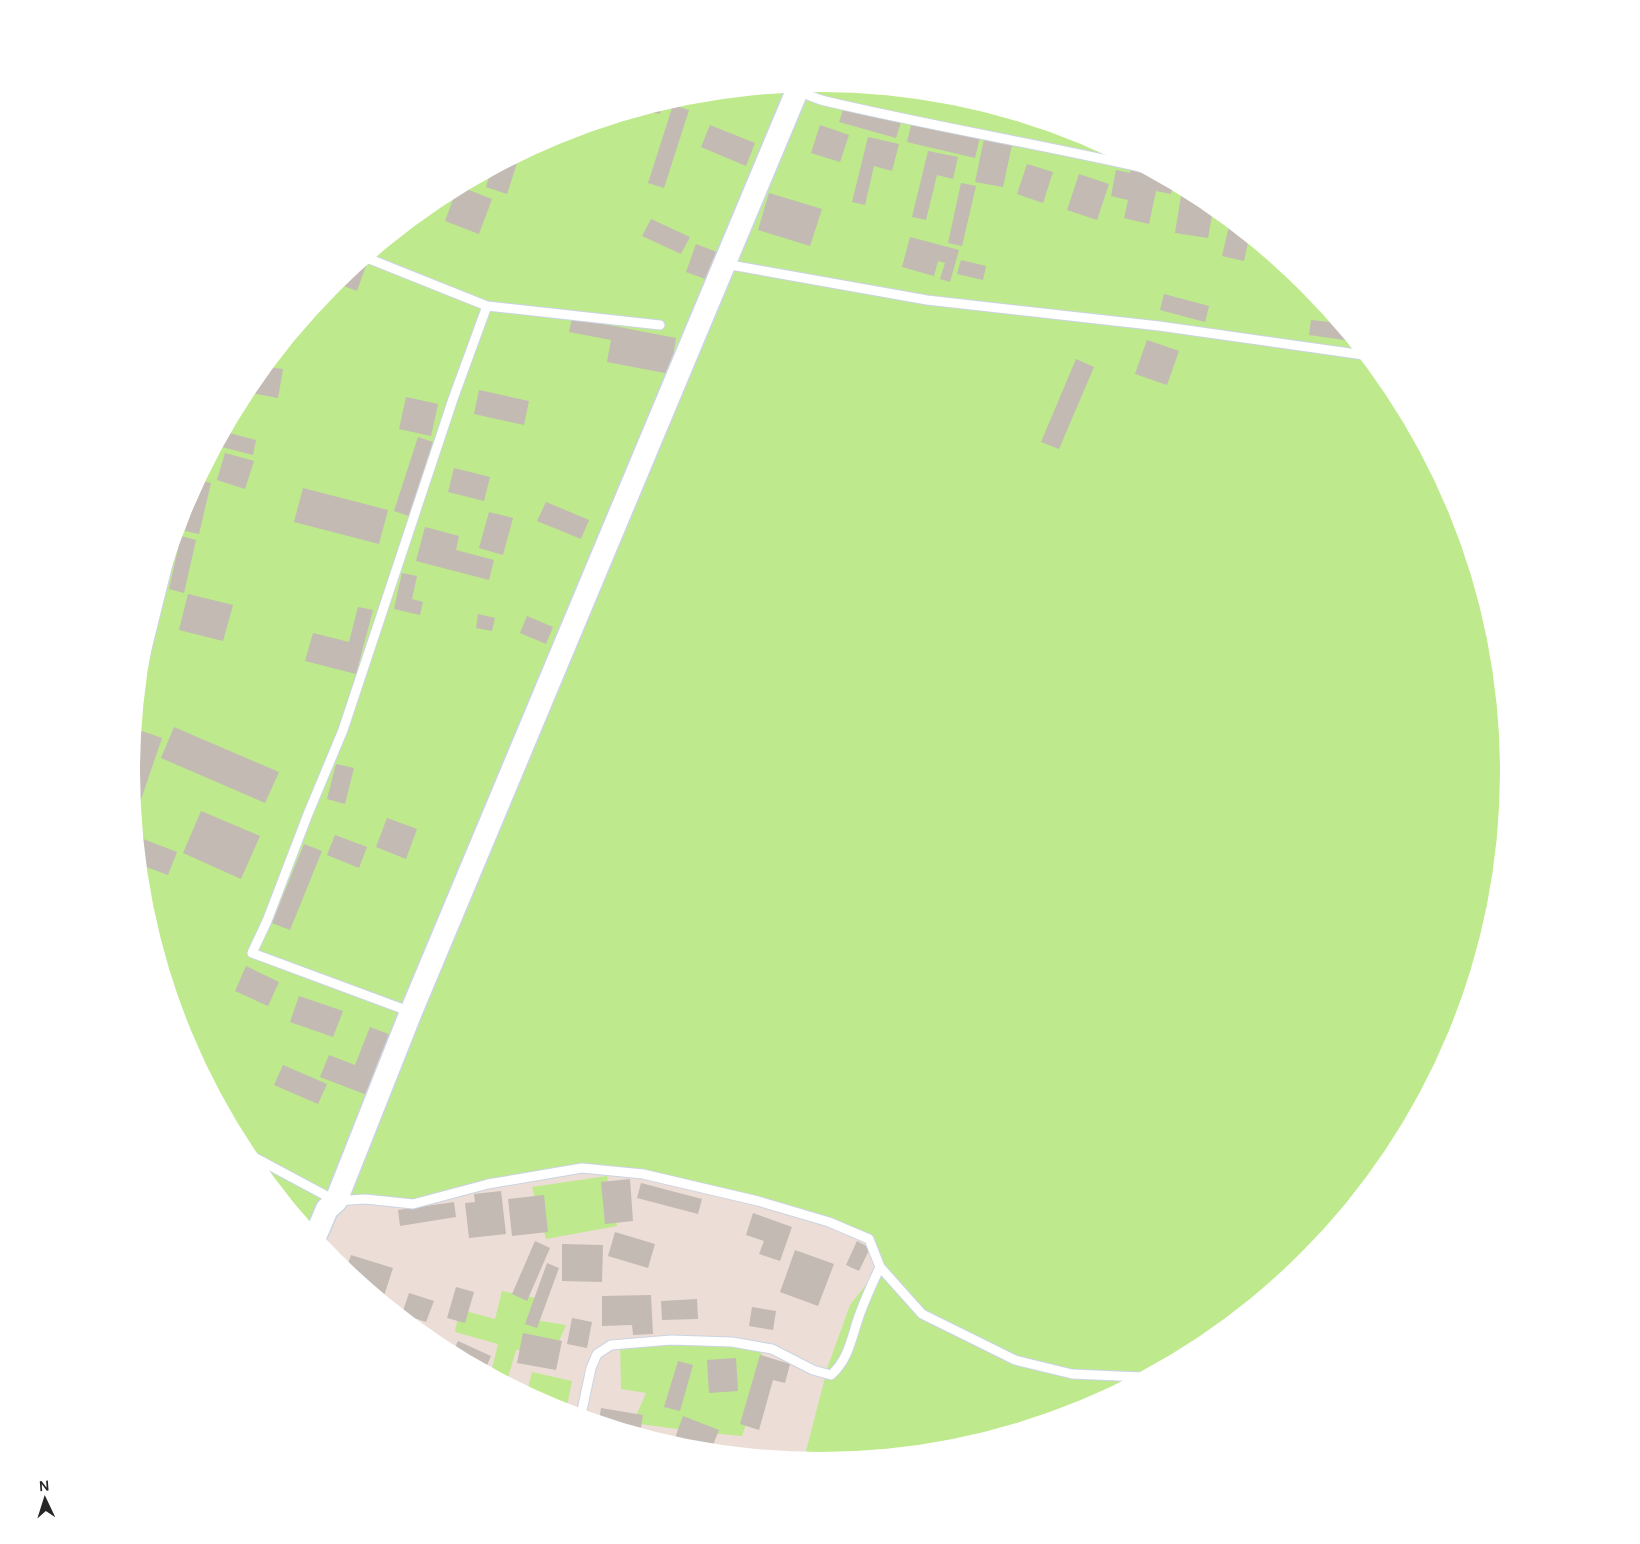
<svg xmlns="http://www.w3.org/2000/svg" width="1640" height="1544" font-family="Manrope,sans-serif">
<rect width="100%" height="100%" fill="#ecded6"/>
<path fill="#bee98c" d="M820,84L955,97L1084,136L1203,200L1307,286L1392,390L1456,509L1495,638L1508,772L1495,907L1456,1036L1392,1155L1306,1259L1202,1344L1083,1408L954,1447L820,1460L804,1459L828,1366L850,1305L880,1267L869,1239L829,1222L643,1174L582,1168L413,1204L332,1196L314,1236L248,1154L184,1035L145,906L132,772L145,637L184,508L248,389L334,285L438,200L557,136L686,97Z
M607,1176L617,1226L546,1239L532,1187Z
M502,1291L541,1299L535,1320L566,1325L554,1353L516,1350L507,1381L491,1373L498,1344L455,1332L460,1306L461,1310L495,1319Z
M620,1340L754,1342L767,1362L742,1436L699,1432L633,1423L646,1393L621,1389Z
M532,1372L572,1381L566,1411L556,1408L527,1392Z"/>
<path fill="#c2bab3" d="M662,104L660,114L642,110Z
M673,105L689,110L664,188L648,183Z
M844,107L901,122L896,138L839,122Z
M912,121L980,137L975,158L907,142Z
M710,125L755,143L746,166L701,147Z
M820,125L849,135L840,162L811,153Z
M868,137L899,144L892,171L874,166L865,205L852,202Z
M984,139L1012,145L1003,187L975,182Z
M928,151L958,157L953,179L937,175L926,220L912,217Z
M514,159L518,160L507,194L486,187L491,171Z
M1027,164L1053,172L1043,203L1017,194Z
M1131,169L1154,174L1173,184L1171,194L1156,191L1149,224L1124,218L1128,200L1111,196L1116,170L1130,173Z
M1079,174L1109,184L1097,220L1067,210Z
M961,183L976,186L962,246L948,243Z
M461,187L492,199L479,234L445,221L457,189Z
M769,193L822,209L810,246L758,230Z
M1181,196L1202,199L1213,209L1208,238L1175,233Z
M651,219L690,237L681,254L642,236Z
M1230,222L1249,238L1244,261L1222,256Z
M910,237L959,250L950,282L940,279L945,263L938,261L934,276L902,267Z
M696,244L717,252L708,280L686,272Z
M961,260L986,266L983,280L957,274Z
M359,264L366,266L357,291L336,283Z
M1164,294L1209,306L1205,322L1160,310Z
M572,318L676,338L670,374L607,362L611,340L569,332Z
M1311,320L1338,323L1352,341L1309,335Z
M1147,340L1179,351L1167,385L1135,374Z
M1076,359L1094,367L1059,449L1041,442Z
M267,367L283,369L278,398L246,392Z
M479,390L529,401L524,425L474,414Z
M406,397L438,404L431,436L399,429Z
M225,432L256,440L253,455L218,446Z
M418,437L433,442L409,516L394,511Z
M225,453L254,461L245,489L217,480Z
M454,468L490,477L484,501L448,492Z
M199,480L211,483L199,534L185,531L195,488Z
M303,488L388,510L379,544L294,522Z
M546,502L589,520L581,539L537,521Z
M489,512L513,518L503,555L479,548Z
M425,527L459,536L456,550L494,560L489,580L416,561Z
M181,536L196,540L184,593L169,589Z
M402,573L417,576L412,599L423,602L420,615L394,609Z
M188,594L233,605L223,641L179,630Z
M358,607L373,610L356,674L305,661L313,633L349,642Z
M478,614L495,618L492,631L476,628Z
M527,616L553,627L546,644L520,633Z
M174,727L279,772L265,803L161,758Z
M136,729L162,738L136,814L132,777L140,755L134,753Z
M336,764L354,768L345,804L327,799Z
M201,811L260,836L241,879L183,853Z
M387,818L417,829L406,859L376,847Z
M335,835L367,847L359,868L327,855Z
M138,837L177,852L168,875L141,865Z
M304,844L322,851L290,930L272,923Z
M246,966L279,982L268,1006L235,991Z
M299,996L343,1011L333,1037L290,1022Z
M370,1027L391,1035L367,1095L320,1077L329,1055L355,1065Z
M283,1065L327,1084L318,1104L274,1085Z
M630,1179L633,1221L605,1224L601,1182Z
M641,1183L702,1199L698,1214L637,1198Z
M501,1191L506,1234L469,1238L465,1203L475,1202L474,1194Z
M544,1195L548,1232L512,1236L508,1199Z
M454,1202L456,1217L400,1226L398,1210Z
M753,1213L792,1227L780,1261L759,1254L764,1241L746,1235Z
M615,1232L655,1244L648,1268L608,1256Z
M535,1241L550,1248L527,1301L512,1294Z
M857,1241L870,1248L859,1271L846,1265Z
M562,1244L603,1245L602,1282L562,1281Z
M795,1250L834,1264L818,1306L780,1292Z
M351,1255L393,1268L383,1299L346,1269Z
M547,1263L559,1268L537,1328L525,1324Z
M456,1287L474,1292L465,1323L447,1318Z
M409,1293L434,1301L426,1322L402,1314Z
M651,1295L653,1334L633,1335L632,1325L602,1326V1296Z
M697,1299L698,1319L662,1320L661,1301Z
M752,1307L776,1311L773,1330L749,1326Z
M572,1318L592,1322L587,1348L567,1344Z
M523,1333L562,1341L556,1370L517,1363Z
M458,1341L491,1356L485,1370L453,1352Z
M760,1355L790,1364L785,1383L773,1380L759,1430L740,1424Z
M736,1358L738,1391L709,1393L707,1360Z
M678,1361L693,1365L680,1411L664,1407Z
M601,1408L643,1415L640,1433L599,1421Z
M683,1416L719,1430L711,1450L702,1449L675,1438Z"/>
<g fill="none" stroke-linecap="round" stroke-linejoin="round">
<g stroke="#cbd4e2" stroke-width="11">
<path id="lane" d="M786,87C799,90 812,98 825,101C931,126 1038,144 1144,168
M367,258L487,306L660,325
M725,264L927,300L1159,326L1364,355
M142,669L172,548
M411,1012L252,953L267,921L308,814L343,730L453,399L487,306
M248,1154L336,1201L365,1199L413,1204L488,1184L582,1168L643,1174L758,1201L829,1222L869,1239L880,1267L922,1314L1015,1360L1072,1374L1141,1377
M581,1415L591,1368L597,1354L611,1345L671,1340L732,1342L772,1349L813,1370L831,1375C848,1360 851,1340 858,1319C864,1301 872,1284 880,1267"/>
</g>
<g stroke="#cbd4e2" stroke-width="25">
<path id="secondary" d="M315,1237L327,1209L336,1201L411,1012L799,86"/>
</g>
<use href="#lane" stroke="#fff" stroke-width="9"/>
<use href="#secondary" stroke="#fff" stroke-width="22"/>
</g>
<path d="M0 0H1640V1544H0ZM140 772a680 680 0 1 1 1360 0a680 680 0 1 1-1360 0Z" fill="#fff" fill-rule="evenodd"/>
<g transform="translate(45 1499) rotate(356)" stroke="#ffffff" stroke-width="4" paint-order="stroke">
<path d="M0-4L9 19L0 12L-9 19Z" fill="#272727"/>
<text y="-8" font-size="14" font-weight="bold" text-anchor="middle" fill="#272727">N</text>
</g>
</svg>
